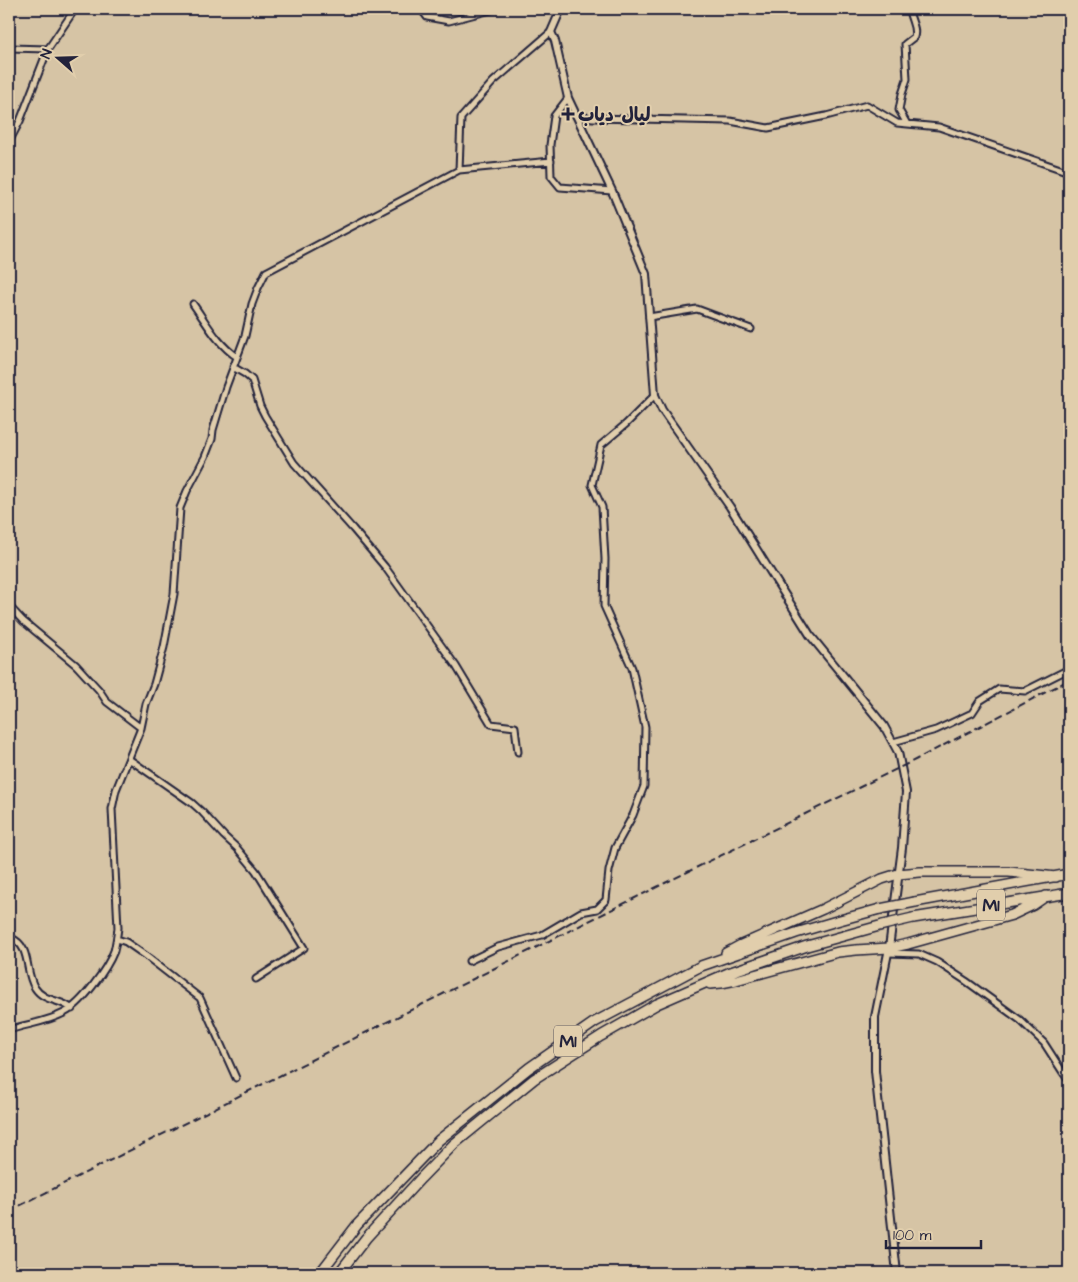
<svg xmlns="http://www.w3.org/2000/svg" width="1078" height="1282" font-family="'Architects Daughter','Playpen Sans Arabic',sans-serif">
<rect width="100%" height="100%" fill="#d6c4a5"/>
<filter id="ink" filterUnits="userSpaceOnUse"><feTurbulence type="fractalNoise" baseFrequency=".02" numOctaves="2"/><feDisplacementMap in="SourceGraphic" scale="10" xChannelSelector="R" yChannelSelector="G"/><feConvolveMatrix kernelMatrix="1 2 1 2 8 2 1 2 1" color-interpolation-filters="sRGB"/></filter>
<g filter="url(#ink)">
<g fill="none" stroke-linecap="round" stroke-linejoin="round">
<g stroke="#22223b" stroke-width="9">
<path id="minor" d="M421,9L427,17L449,21L495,9
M9,48L48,49
M568,98L554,116L550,145L551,176L560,187L612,191
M576,116L593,118L730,121L768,128L826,116L867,105L897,123L939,127L1069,172
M907,124L899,110L902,94L907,79L905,44L914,37C917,27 910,20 909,9
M9,142L20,121L48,49L75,9
M459,170L551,161
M193,304C206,322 218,345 237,357
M649,317L697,309L751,329
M233,367L245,374L252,380L260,406L265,416L294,463L353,529L385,567L456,666L491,724L515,727L518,752
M9,606L23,621L76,665L99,690L107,702L141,728
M893,742L936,730L972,713L980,701L999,689L1025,691L1069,669
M129,759L192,803L202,812L224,836L237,848L256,871L304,948L256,979
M11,938C32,946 24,972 35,988C44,1002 61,999 72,1009
M117,939L126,942L146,956L200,998L236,1078
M888,953L919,954L937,962L966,981L1020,1020L1044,1043L1064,1074L1069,1081
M469,961L498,947L542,935L581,912L597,909L606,900L609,871L615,848L633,815L644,786L645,727L632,668L604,606L605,559L602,507L592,485L601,445L626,424L655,395
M9,1030C27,1024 47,1022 64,1013C82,1004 107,969 114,951C116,943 117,936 118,928L112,809L116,790L141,728L146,704L154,684L164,647L174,594L180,508L187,491L205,457L212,439L213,430L226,387L245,336L252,304L258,288L266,272L459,170L461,118L493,82L551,32"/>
</g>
<g stroke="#22223b" stroke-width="10">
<path id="tertiary" d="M561,9L551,32L555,41L568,98L612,191L646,274L655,395L662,410L730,507L810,635L884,726L898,752L906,792L902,848L889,948L875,1017V1071L897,1273"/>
</g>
<g stroke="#22223b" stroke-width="12">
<path id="motorway" d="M915,902L1069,874
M913,918L1069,893
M726,953L741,945L823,909L882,879L898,874L920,872H1009L1056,877
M710,984L721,983L736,980L838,952L856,950L889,948L908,944L1012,915L1033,905L1046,896
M320,1273L357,1225L439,1140L529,1068L595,1022L701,966L796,933L840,920L880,909
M339,1273L366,1238L421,1178L454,1144L534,1079L601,1036L657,1004L728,973L807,946L883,925"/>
</g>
<use href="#minor" stroke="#e1ceac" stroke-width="5"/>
<use href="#tertiary" stroke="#e1ceac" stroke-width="6"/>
<use href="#motorway" stroke="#e1ceac" stroke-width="9"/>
<path stroke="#22223b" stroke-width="2" stroke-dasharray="8 4" stroke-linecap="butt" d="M9,1211L665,883L917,759L1069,680"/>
<g stroke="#22223b" stroke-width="12" stroke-linecap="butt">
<path id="motorway-bridge" d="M880,909L915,902
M883,925L913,918"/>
</g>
<use href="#motorway-bridge" stroke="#e1ceac" stroke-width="9"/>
</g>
</g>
<path fill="#22223b" stroke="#e1ceac" stroke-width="2" d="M565.5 106.5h5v5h5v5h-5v5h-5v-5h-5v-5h5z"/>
<g text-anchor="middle" stroke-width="4" stroke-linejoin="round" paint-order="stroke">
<g fill="#e1ceac" stroke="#5b565d" stroke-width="1">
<rect x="977" y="889.5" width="28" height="31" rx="4"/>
<rect x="554" y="1025.5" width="28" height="31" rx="4"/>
</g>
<g font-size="18" font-weight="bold" fill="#22223b">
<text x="991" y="911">M1</text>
<text x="568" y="1047">M1</text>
</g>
<g font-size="19" font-weight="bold" fill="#22223b" stroke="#e1ceac" text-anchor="start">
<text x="578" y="121">ليال دياب</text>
</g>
</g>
<rect width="1078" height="1282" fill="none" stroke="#e1ceac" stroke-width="30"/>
<rect x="15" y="15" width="1048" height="1252" fill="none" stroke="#22223b" stroke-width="2" filter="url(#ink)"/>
<g transform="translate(58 58) rotate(290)" stroke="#e1ceac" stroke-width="4" paint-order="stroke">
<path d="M0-4L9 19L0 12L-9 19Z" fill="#22223b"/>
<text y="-8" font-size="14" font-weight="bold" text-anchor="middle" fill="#22223b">N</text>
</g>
<path d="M886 1240v8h95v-8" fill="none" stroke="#22223b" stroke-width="2.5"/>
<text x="893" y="1240" font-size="15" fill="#22223b" stroke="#e1ceac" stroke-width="4" paint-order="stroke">100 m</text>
</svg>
